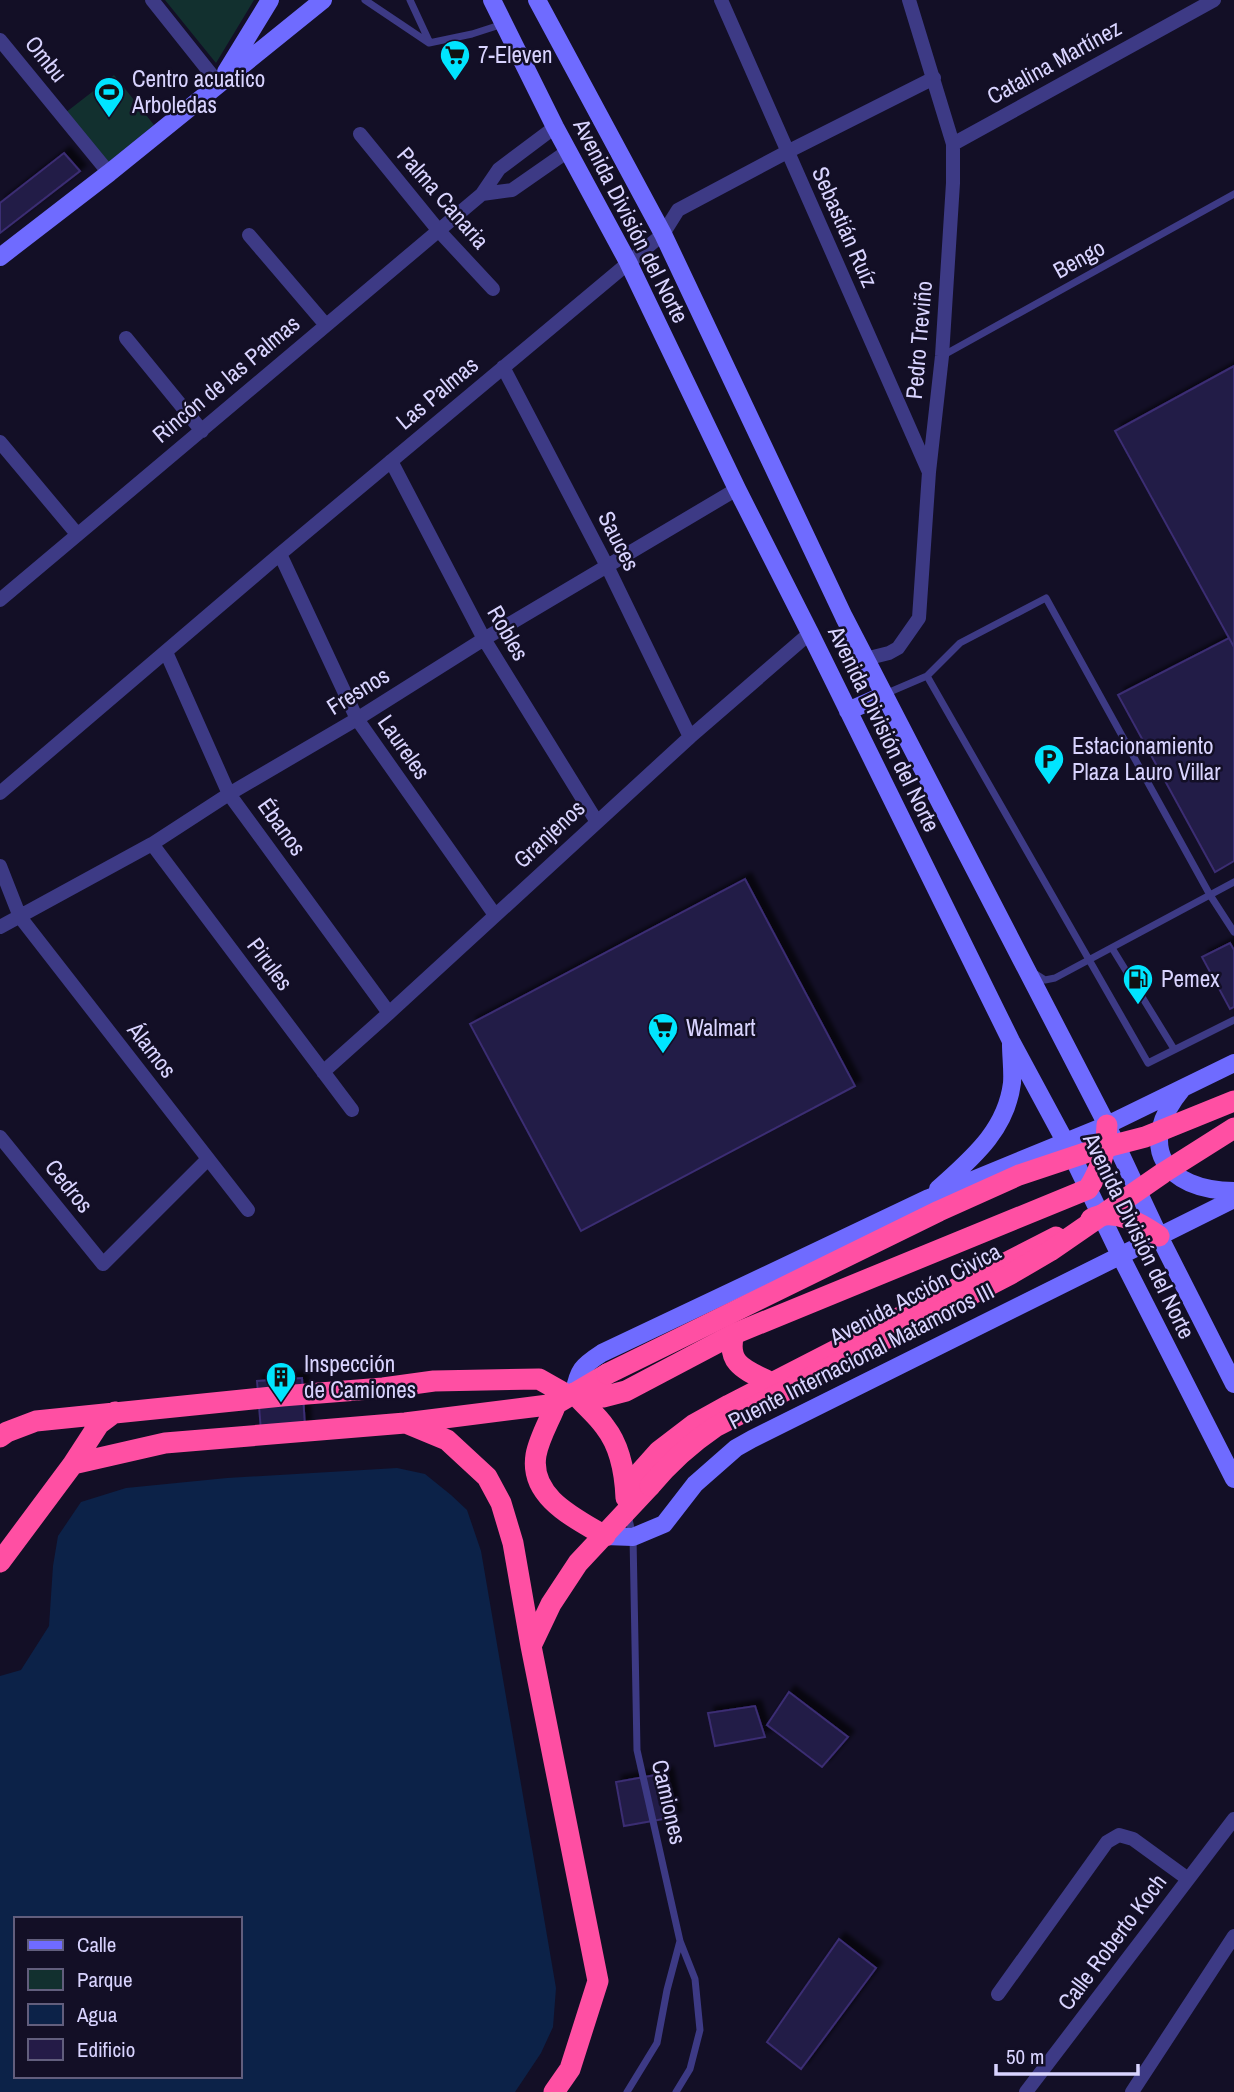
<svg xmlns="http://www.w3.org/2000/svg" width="1234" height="2092" font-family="'Archivo Narrow',sans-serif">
<defs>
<filter id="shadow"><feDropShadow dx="6" dy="-6" stdDeviation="2" flood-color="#0009"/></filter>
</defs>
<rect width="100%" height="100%" fill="#130f26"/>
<path fill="#12302f" d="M165,0H254L216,63Z
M114,75L154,125L106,164L65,113Z"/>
<path fill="#0c2248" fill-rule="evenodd" d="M397,1468L425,1474L451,1495L467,1510L481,1551L556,1988L553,2027L541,2053L515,2092H0V1676L21,1670L49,1626L53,1566L58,1536L81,1502L126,1488L227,1478ZM16,1919H240V2076H16Z"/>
<path fill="#241b47" stroke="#3b2d73" stroke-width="2" filter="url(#shadow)" d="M64,153L80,171L0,233V203Z
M1234,366V647L1115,431Z
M1229,638L1234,647V861L1215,872L1118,695Z
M745,879L855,1086L581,1231L470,1024Z
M1230,943L1234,950V1007L1230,1009L1202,957Z
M302,1378L305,1427L261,1431L257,1381Z
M789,1692L848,1737L822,1767L767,1725Z
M755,1706L765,1737L715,1746L708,1713Z
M667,1773L675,1817L624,1826L616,1782Z
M839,1939L876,1968L801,2069L767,2042Z"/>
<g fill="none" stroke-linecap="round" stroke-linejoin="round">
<path stroke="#3d3a85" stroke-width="7" d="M365,0L429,43L472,34L503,24
M410,0L429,41
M942,356L1234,194
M927,676L1148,1063L1234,1020
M885,694L927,676L960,643L1046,598L1210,895L1234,932
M1112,948L1174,1049
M1034,973L1045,980L1055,978L1234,882
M628,1515L633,1537L637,1750L680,1941L695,1979L700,2030L690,2069L676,2092
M627,2092L657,2043L667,1990L680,1941"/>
<path stroke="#3d3a85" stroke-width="14" d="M152,0L219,84
M721,0L928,470
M0,40L109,173
M360,134L439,231L493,289
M953,144L1214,0
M482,194L512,190L568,151
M249,235L325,324
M126,338L202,431
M503,367L607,566L690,737
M0,442L77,534
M391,461L484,639L597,822
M280,554L357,719L495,915
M0,600L482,194L499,169L555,127
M166,652L229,794L389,1013
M865,659L889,653L898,648L919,618L929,472L942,356L953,183V144L909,0
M0,793L280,554L663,234L678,210L787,152L934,78
M152,844L352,1110
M0,866L20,917L248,1210
M0,927L152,844L229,794L357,719L484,639L737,489
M323,1072L389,1013L690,737L810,633
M0,1137L103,1264L208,1159
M998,1994L1107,1842L1119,1835L1133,1839L1188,1879
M1026,2092L1234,1819
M1132,2092L1234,1936"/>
<path stroke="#6f6bff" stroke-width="18" d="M492,0L555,127L628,262L737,489L810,633L1011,1041L1066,1143L1120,1255L1234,1479
M537,0L663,234L844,617L1107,1125L1159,1236L1234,1384
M226,72L270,0
M0,257L109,173L323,0
M848,711L884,695
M1182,1089C1135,1146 1164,1190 1234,1191
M938,1189C971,1159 1006,1131 1012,1083C1013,1071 1011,1057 1011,1044
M574,1393C578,1370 582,1366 602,1353L929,1198L1107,1125L1234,1063
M605,1536L633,1537L664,1524L695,1484L736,1448L752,1439L1234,1199"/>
<path stroke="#ff4fa3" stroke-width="21" d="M1091,1219C1114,1207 1140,1223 1159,1236
M734,1334C725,1366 749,1371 772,1383
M574,1393L603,1397L626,1391L734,1334L1088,1189C1101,1169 1106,1150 1107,1125
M574,1393C584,1405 597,1415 605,1427C620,1446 625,1474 626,1498
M556,1404C550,1420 539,1438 536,1455C529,1497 575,1518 605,1536
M406,1423L447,1440L487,1477L501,1503L513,1543L531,1646
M0,1437L7,1432L36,1421L282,1396L383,1388L434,1381L539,1379L569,1396
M73,1464L99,1424L115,1412
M626,1488L659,1451L693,1425L729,1405L1056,1237
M0,1562L73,1464L165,1443L405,1423L556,1404L607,1374
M554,2092L570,2069L598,1981L531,1646L551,1604L578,1563L650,1486"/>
<path stroke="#ff4fa3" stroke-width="21" d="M607,1374L939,1211L1019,1175L1091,1151L1145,1137L1234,1101
M650,1486C669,1463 690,1444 715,1427L1009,1275L1050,1251L1163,1173L1234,1128"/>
</g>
<defs>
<g id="supermarket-pin" transform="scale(1.575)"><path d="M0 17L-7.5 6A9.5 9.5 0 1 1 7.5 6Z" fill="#00e5ff" stroke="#130f26"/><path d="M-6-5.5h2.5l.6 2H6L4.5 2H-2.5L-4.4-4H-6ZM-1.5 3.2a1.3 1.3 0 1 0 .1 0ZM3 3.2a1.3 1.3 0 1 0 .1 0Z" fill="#111"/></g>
<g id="stadium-pin" transform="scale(1.575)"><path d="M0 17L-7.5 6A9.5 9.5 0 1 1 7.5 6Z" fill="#00e5ff" stroke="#130f26"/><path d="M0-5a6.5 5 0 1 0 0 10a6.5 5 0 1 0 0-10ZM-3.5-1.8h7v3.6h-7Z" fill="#111"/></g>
<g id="parking-pin" transform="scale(1.575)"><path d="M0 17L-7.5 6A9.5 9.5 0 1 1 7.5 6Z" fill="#00e5ff" stroke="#130f26"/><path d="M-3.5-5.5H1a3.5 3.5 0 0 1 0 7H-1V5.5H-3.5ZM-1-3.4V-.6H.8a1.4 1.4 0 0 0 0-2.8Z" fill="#111"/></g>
<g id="fuel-pin" transform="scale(1.575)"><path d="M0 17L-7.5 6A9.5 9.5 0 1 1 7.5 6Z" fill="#00e5ff" stroke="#130f26"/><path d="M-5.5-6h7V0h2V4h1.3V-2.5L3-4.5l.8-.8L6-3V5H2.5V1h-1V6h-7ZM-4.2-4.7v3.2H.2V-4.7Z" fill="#111"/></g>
<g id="building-pin" transform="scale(1.575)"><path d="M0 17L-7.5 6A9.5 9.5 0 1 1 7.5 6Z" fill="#00e5ff" stroke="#130f26"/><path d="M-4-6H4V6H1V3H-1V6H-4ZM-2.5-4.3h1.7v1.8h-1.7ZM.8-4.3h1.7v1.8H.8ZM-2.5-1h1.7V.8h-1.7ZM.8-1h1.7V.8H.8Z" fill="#111"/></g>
</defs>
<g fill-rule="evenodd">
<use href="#supermarket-pin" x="455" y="55"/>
<use href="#stadium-pin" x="109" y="92"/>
<use href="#parking-pin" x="1049" y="759"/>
<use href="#fuel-pin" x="1138" y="979"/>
<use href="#supermarket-pin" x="663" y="1028"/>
<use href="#building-pin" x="281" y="1377"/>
</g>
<g text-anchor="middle" stroke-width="5" stroke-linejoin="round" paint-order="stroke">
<g font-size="23" fill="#d9d4ff" stroke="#130f26" text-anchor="start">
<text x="478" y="63">7-Eleven</text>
<text x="132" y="87">Centro acuatico<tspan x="132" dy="26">Arboledas</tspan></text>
<text x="1072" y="754">Estacionamiento<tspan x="1072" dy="26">Plaza Lauro Villar</tspan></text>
<text x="1161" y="987">Pemex</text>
<text x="686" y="1036">Walmart</text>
<text x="304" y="1372">Inspección<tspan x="304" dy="26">de Camiones</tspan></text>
</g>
<g font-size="23" fill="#d9d4ff" stroke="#130f26">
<text transform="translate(46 59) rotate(51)" y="8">Ombu</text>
<text transform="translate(1054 62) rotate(-29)" y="8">Catalina Martínez</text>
<text transform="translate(443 198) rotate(49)" y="8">Palma Canaria</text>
<text transform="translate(631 221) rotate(63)" y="8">Avenida División del Norte</text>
<text transform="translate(845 227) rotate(66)" y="8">Sebastián Ruíz</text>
<text transform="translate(1079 259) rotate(-29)" y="8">Bengo</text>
<text transform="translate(919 340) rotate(-85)" y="8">Pedro Treviño</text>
<text transform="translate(226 379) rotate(-40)" y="8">Rincón de las Palmas</text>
<text transform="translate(437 393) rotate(-40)" y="8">Las Palmas</text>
<text transform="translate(619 541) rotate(63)" y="8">Sauces</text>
<text transform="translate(508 633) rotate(60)" y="8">Robles</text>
<text transform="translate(358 691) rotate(-32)" y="8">Fresnos</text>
<text transform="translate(884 729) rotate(64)" y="8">Avenida División del Norte</text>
<text transform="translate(404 747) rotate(55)" y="8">Laureles</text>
<text transform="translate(282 827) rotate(54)" y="8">Ébanos</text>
<text transform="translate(549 834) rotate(-43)" y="8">Granjenos</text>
<text transform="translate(270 964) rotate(53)" y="8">Pirules</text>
<text transform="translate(152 1050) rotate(52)" y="8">Álamos</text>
<text transform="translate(69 1186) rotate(51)" y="8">Cedros</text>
<text transform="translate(1139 1236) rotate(64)" y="8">Avenida División del Norte</text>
<text transform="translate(915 1294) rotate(-28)" y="8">Avenida Acción Civica</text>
<text transform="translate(861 1356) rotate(-27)" y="8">Puente Internacional Matamoros III</text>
<text transform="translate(669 1802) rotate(77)" y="8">Camiones</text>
<text transform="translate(1112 1942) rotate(-53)" y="8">Calle Roberto Koch</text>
</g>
</g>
<rect x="14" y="1917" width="228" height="161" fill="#130f26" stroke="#625e7d" stroke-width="2"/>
<rect x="28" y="1940" width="35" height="10" fill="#6f6bff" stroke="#625e7d" stroke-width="2"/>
<text x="77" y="1952" font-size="21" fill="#d9d4ff">Calle</text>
<rect x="28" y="1969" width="35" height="21" fill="#12302f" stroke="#625e7d" stroke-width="2"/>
<text x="77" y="1987" font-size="21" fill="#d9d4ff">Parque</text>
<rect x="28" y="2004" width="35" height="21" fill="#0c2248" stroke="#625e7d" stroke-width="2"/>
<text x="77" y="2022" font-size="21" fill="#d9d4ff">Agua</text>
<rect x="28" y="2039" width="35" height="21" fill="#241b47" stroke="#625e7d" stroke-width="2"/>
<text x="77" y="2057" font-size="21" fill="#d9d4ff">Edificio</text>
<path d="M996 2064v10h142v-10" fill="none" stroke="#d9d4ff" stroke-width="3.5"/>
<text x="1006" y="2064" font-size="21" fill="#d9d4ff" stroke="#130f26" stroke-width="5" paint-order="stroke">50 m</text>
</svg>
